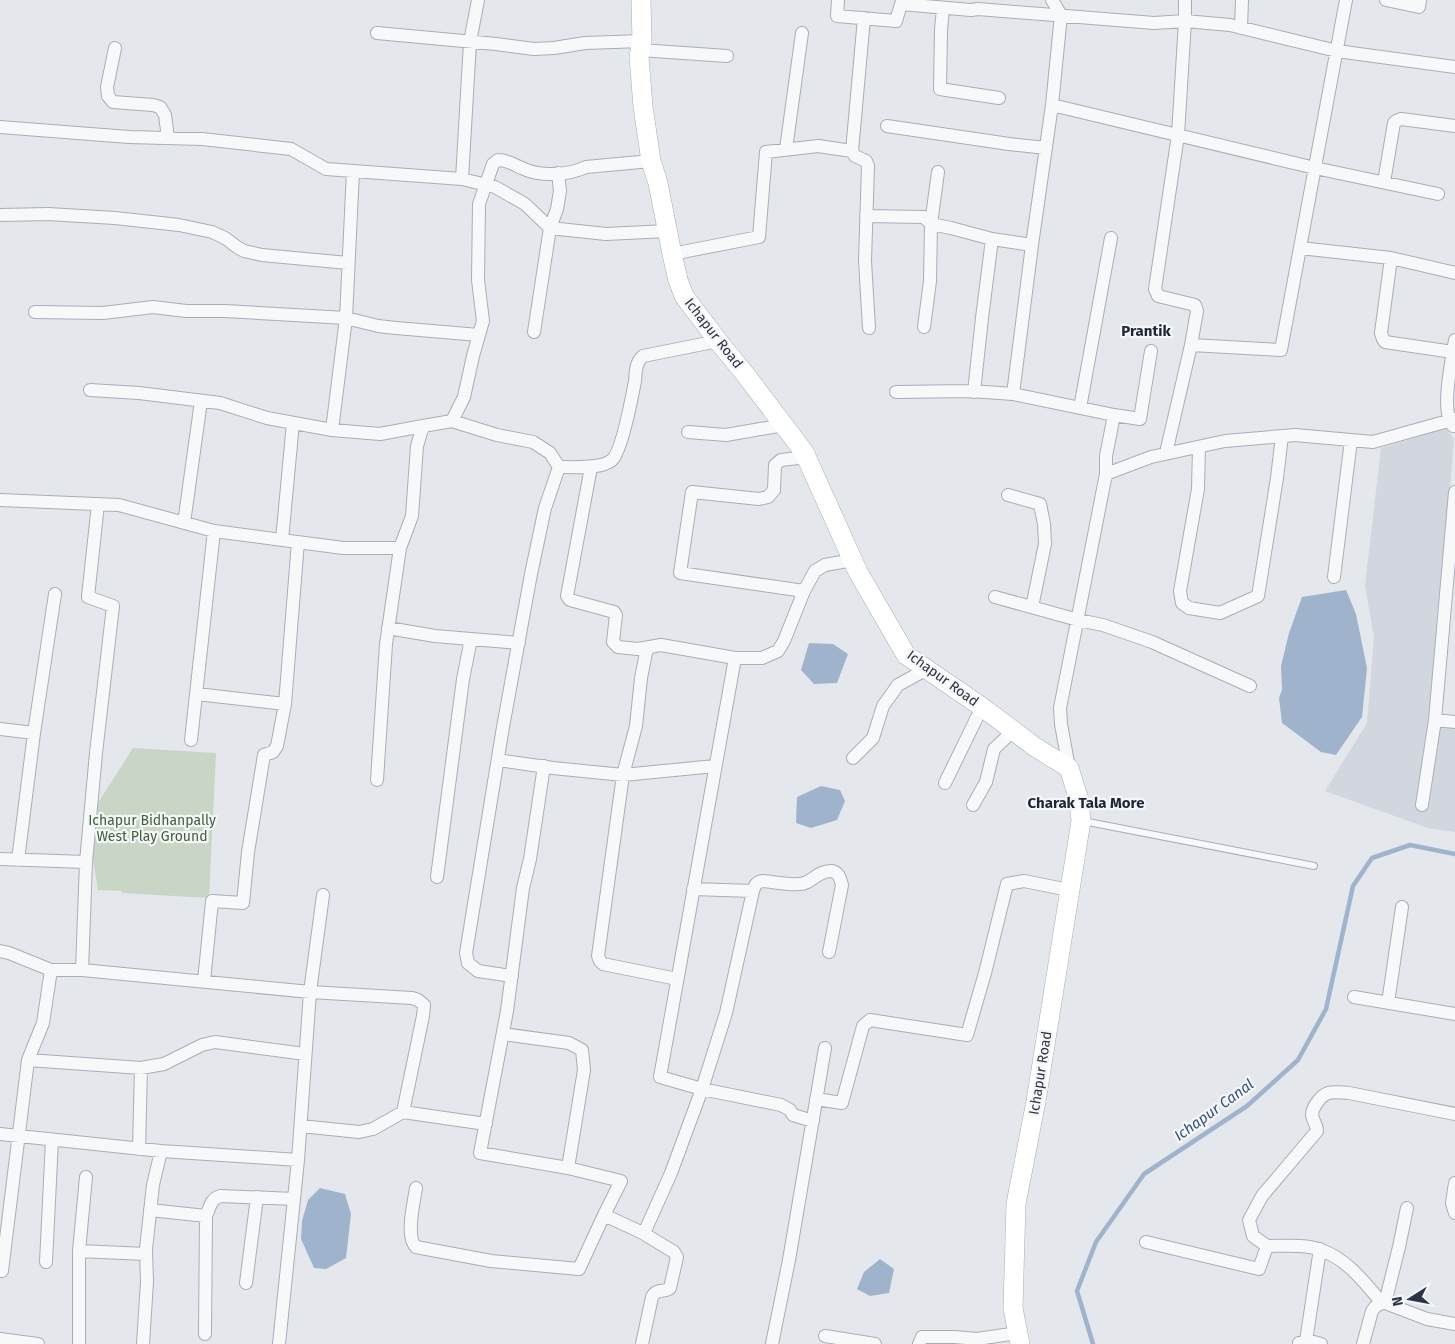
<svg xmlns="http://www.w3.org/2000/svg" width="1455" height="1344" font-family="'Fira Sans',sans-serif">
<rect width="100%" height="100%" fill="#e4e7ec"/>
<path fill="#d2d6de" d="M1446,428L1454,439L1431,723L1455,726V832L1428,828L1325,791L1367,723L1374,637L1365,586L1381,448Z"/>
<path fill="#c9d6c5" d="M133,748L216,753L209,898L122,893L121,891L98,890L93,860L96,806Z"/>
<path fill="#9fb4cc" d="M1346,590L1356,614L1367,668L1362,717L1336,755L1321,752L1282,723L1279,698L1282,690L1281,666L1289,633L1302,597Z
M809,643L833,644L848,654L837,683L814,684L801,670Z
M821,786L840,790L845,801L837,820L811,828L796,823L797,797Z
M320,1188L345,1194L351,1214L346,1258L326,1269L314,1268L301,1239L302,1221L308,1200Z
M880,1259L894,1269L889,1293L870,1296L857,1289L864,1272Z"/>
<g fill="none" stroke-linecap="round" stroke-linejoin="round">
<path stroke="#9fb4cc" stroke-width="4.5" d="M1093,1344L1077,1291L1096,1242L1144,1174L1247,1106L1298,1060L1326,1009L1353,886L1372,858L1410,845L1455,854"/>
<g stroke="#a9aeb7" stroke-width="8">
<path id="lane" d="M1083,821L1314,866"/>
</g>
<g stroke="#a9aeb7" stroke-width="14">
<path id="street" d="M838,0L837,16L896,21L901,4L971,10L978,9L1154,23L1185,21L1230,25L1337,51L1455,67
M1052,0L1061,15L1052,105L1032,245L1013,394L1114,415L1106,456V474
M1185,0V21L1178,135L1155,289L1158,296L1195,305L1197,311L1191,345
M1386,0L1419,7L1420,0
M943,8L941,30L940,89L999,98
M864,18L852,151L855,156L866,161L868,166L865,261L869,328
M1241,28L1242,0
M377,33L496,44L534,49L554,48L585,43L642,41
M115,48L107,87L108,96L113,102L153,105L160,107L165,115L168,138
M640,50L727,56
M1052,105L1315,168L1438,194
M887,126L1009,144L1046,148
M0,127L129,137L202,139L291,149L326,169L462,179L495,187L525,204L550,228L606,234L667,231
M786,149L802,33
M462,179L470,42L478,0
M1384,182L1394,123L1396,121L1401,119L1455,126
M0,215L48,214L115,218L179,225L212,232L225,238L237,247L244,251L262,255L348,263
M866,216L924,217L931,224L951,228L992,239L1032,245
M1300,248L1391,258L1455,273
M672,254L759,237L766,152L818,146L852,151
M1391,258L1381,333L1383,339L1385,342L1453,352
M35,312L103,313L153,307L186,311H225L346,318L378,326L396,328L479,335
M924,327L930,281L931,224L938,172
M534,332L550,228L557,209L560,191L558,173
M90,390L139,393L220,403L267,418L332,430L380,434L423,426
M896,392L971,391L1013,394
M974,392L982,318L992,239
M1080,408L1111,238
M1114,415L1140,419L1151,351
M452,421L497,435L533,442L550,453L559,467L545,508L531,574L503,727L466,953L468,963L478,971L512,976
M1453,426C1440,411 1452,360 1455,340
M332,430L346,318L353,171
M688,432L726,435L784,425
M1199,447L1198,489L1180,591L1182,603L1189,608L1220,613L1258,596L1277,478L1282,436
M1166,453L1191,345L1281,350L1346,0
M559,467C573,467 602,469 612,460C622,451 632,397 635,381C636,372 635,363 643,356L718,341
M591,467L567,596L570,600L614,612L616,615L613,642L618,647L638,649L661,645L735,658H762L778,651L784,641L804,591L815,571L825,565L853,560
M1008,495L1040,504L1044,524L1045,544L1032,607
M0,500L119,505L214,531L343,548H400
M184,523L201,401
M282,540L293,423
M1334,577L1351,440
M804,591L680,573L692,492L759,499L768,497L774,490L775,465L781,460L807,457
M995,597L1078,620L1103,625L1152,642L1250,686
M388,628L435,636L519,643
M647,648L641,678L636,726L623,775L598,956L600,961L603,964L677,979
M735,658L660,1077L702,1089L781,1105L790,1110L793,1115L813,1121
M197,694L285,704
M1435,720L1455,722
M0,729L34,733L18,860
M34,733L55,594
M191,740L214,531
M853,758L873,738L883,706L898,685L927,669
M498,760L553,768L623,775L715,766
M544,766L530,859L523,888L507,1011L480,1153L568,1168L621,1181L604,1215L645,1234
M1069,768L1061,724L1060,708L1106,474L1151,457L1225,441L1295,435L1373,442L1455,419
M377,780L386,644L400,548L412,516L417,446L423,426L452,421L464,397L473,356L483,321L478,280L479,204L493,164L498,160C508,160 514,165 524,169C542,177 569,175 586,167L651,161
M945,783L982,707
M973,805L986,782L994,749L1014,730
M1422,805L1435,720L1455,492
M0,859L86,862
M437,877L463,679L471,639
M693,889L753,891
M0,951L9,953L51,970H82L310,992L412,998L418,1000L424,1005L423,1016L403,1112L486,1124
M82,970L86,862L96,753L113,606L88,597L98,504
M204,981L212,901L243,903L248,852L264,755L273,752L277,746L285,704L298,542
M1354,997L1455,1014
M1388,1003L1402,907
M503,1034L569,1043L582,1050L584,1070L568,1168
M28,1060L141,1068L164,1064L202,1045L215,1042L305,1054
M816,1099L842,1103L863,1026L870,1020L967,1035L985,973L1007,884L1024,881L1069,890
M301,1126L359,1132L373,1129L403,1112
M0,1134L161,1151L298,1160L310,992L323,895
M139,1149L141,1068
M86,1177L79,1251L146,1254
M1455,1183L1452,1203L1455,1213
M416,1188C414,1202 405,1237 416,1247L491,1261L579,1269L604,1215
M150,1210L206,1216
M1146,1242L1259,1269L1267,1246L1253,1236L1249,1220L1262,1196L1317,1131C1317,1125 1313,1121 1312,1115C1312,1111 1314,1107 1316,1104C1326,1089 1333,1092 1349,1093L1455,1114
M1267,1246C1284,1246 1305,1244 1321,1250C1347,1259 1365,1283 1382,1303
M79,1251V1344
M46,1262L52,1140
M2,1271L28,1060L43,1023L51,970
M246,1283L257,1197
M1385,1303L1399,1247L1407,1208
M205,1334L206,1216C210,1207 211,1198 221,1196L294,1199
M825,1336L875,1344
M0,1339L38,1344
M1306,1341L1320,1249
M1299,1343L1310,1341L1321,1344
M143,1344L147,1282L146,1249L153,1185L161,1151
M279,1344L298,1160
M642,1344L652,1297C656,1288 665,1293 670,1288L677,1257L674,1252L646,1235L645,1231L671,1173L702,1089L726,1013L753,891C755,885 756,882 763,881C775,882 787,885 799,884C812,884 816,871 831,871C839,872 840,878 842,885L829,952
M772,1344L789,1260L825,1048
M919,1344L922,1337H955L977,1339L1018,1333
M1363,1344L1372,1311C1375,1306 1379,1303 1385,1303L1427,1319L1455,1324"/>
</g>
<g stroke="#a9aeb7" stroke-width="20">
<path id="secondary" d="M641,0L642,41L639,56L643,107L651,161L658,183L672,254L678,280L684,296L718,341L745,374L804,452L858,572L906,655L982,707L1035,747L1069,768L1079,800L1081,821L1036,1101L1016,1204L1013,1308L1020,1344"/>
</g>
<use href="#lane" stroke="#f7f8fa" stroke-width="6"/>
<use href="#street" stroke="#f7f8fa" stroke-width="12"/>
<use href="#secondary" stroke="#fff" stroke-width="19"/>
</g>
<g text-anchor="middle" stroke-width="4.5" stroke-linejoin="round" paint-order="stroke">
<g font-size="14" fill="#2b3445" stroke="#f4f6f9">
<text transform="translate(714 333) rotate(52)" y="5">Ichapur Road</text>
<text transform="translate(943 678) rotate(36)" y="5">Ichapur Road</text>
<text transform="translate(1040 1073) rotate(-81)" y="5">Ichapur Road</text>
</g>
<g font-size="14" fill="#3f6138" stroke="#f4f6f9">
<text x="152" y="825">Ichapur Bidhanpally<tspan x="152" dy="16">West Play Ground</tspan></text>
</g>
<g font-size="15" font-weight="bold" fill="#1d2536" stroke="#f4f6f9">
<text x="1146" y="336">Prantik</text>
<text x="1086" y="808">Charak Tala More</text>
</g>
<g font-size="15" font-style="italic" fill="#34527a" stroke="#f4f6f9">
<text transform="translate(1214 1110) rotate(-36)" y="5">Ichapur Canal</text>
</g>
</g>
<g transform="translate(1410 1299) rotate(259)" stroke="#f4f6f9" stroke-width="4" paint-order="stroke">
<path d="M0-4L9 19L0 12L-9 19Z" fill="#2b3445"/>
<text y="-8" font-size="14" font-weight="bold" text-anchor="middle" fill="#2b3445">N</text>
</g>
</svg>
